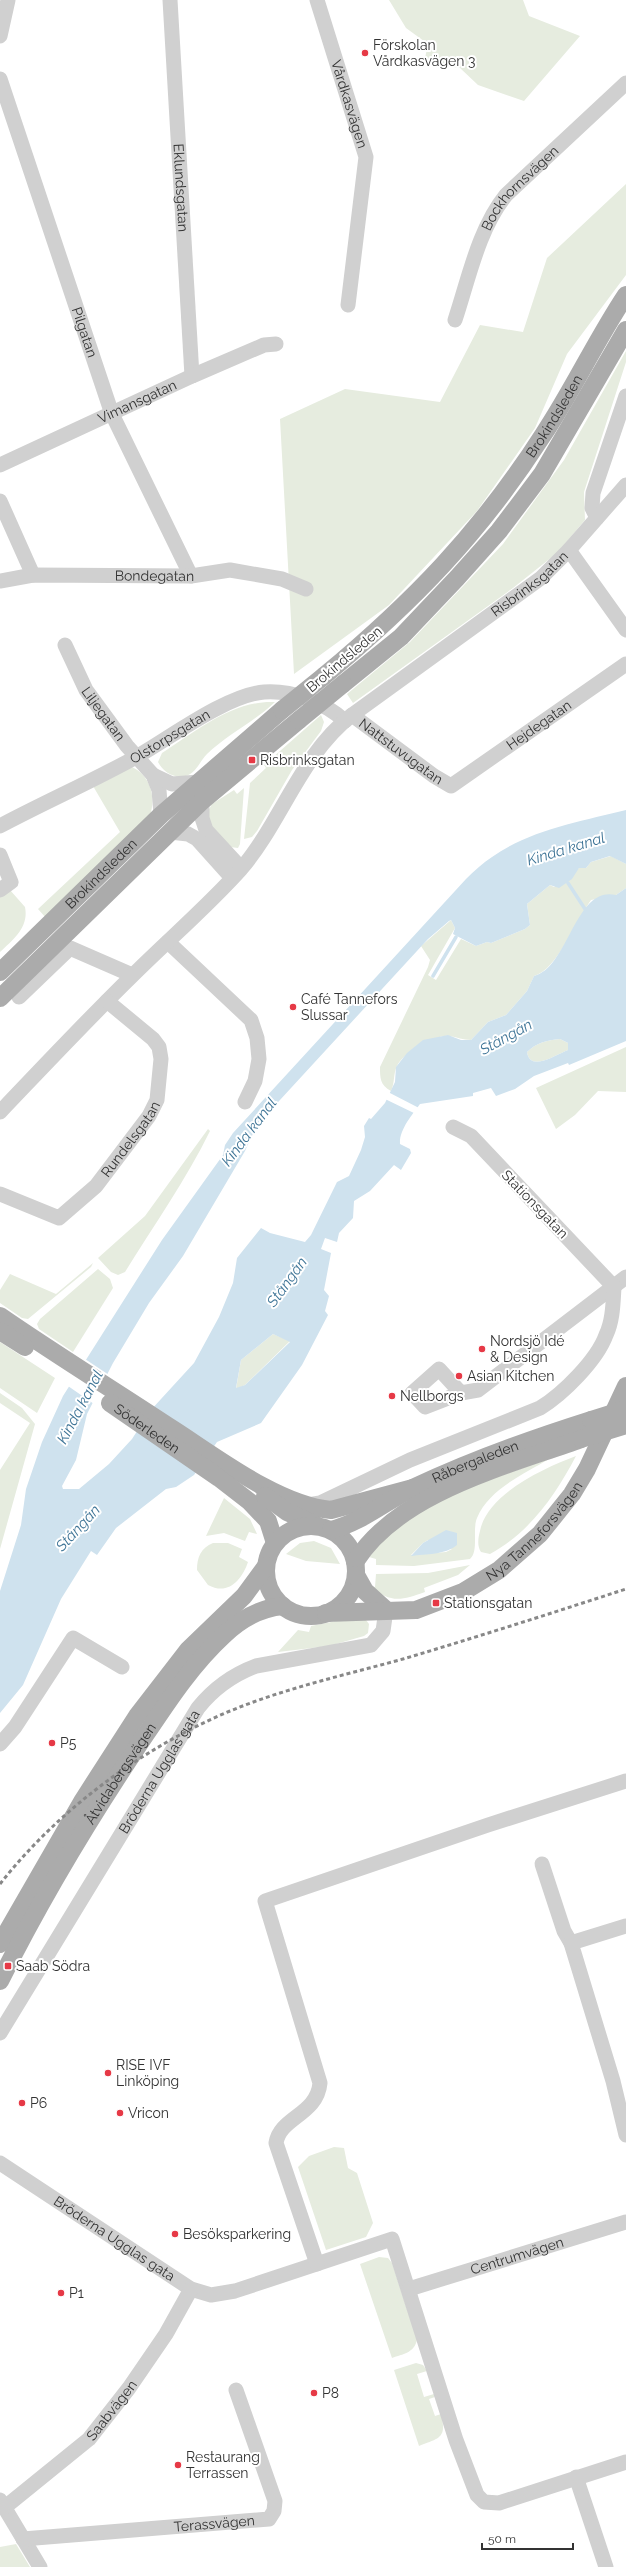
<svg xmlns="http://www.w3.org/2000/svg" width="626" height="2567" font-family="Raleway,sans-serif">
<rect width="100%" height="100%" fill="#fff"/>
<path fill="#e6ecdf" fill-rule="evenodd" d="M389,0H523L529,16L580,36L524,101L478,85L460,68L424,63L428,44L406,28Z
M626,184V275L567,354L535,428L477,511L389,605L294,674L280,419L345,389L440,402L480,325L523,332L547,258Z
M626,351V362L584,492L585,520L557,553L513,588L353,703L347,694L410,642L503,544L564,460Z
M275,702C254,722 228,734 207,754C200,761 196,773 186,776C174,779 163,772 158,762L162,753C196,731 233,700 275,702Z
M321,715L324,722L321,731L292,770L257,831L252,837L244,839L250,783L266,768L264,765Z
M132,767C151,776 156,797 150,816L46,918L38,909L120,832L93,786Z
M244,788L240,844L238,848L230,847L211,831L208,811L212,804L234,790L237,794Z
M611,856L626,864V888L616,895L591,900C577,919 557,970 534,976L527,991L506,1015L488,1022L471,1040C463,1040 457,1037 449,1036C437,1034 402,1054 397,1066C393,1074 395,1083 391,1091C380,1085 380,1078 380,1067L428,967L430,960L421,946L451,920L455,928L428,975L436,980L461,939L476,946L487,942L491,943L525,929L530,925L527,904L550,885L554,887L579,868H586L591,862Z
M10,890L25,907C29,927 14,939 0,952V897Z
M560,1039L568,1043V1050C557,1054 530,1073 527,1052C536,1043 547,1040 560,1039Z
M626,1047V1092L598,1091L575,1115L556,1129L536,1088Z
M208,1129L210,1131C186,1180 154,1225 125,1272L118,1275L111,1272L98,1258L145,1216Z
M93,1263L91,1267L28,1319L22,1318L0,1303V1290L10,1274L56,1294Z
M98,1269L110,1279L113,1288L73,1352L39,1329L37,1324L40,1319Z
M273,1334L290,1341L245,1385L236,1389L241,1360Z
M0,1342L55,1378L37,1413L0,1388Z
M0,1393L22,1408L35,1424L0,1549V1470L30,1423L0,1403Z
M576,1456C555,1496 530,1532 490,1554L481,1552C477,1546 478,1538 480,1531C487,1494 544,1468 576,1456Z
M549,1459C524,1474 489,1489 477,1518C472,1530 479,1551 470,1559L414,1566L376,1565V1559L369,1557C409,1502 487,1481 549,1459ZM428,1540L452,1549L446,1552L411,1555L423,1543Z
M224,1498L250,1519L257,1534L249,1532L245,1541L224,1533L206,1536Z
M314,1541L331,1548L340,1564L306,1561L286,1554L300,1543Z
M213,1543H228L242,1549L239,1557L248,1562C242,1580 228,1596 208,1585L197,1570C197,1557 201,1548 213,1543Z
M470,1565L458,1575L424,1588L425,1592C400,1601 391,1603 369,1586L375,1587L376,1574L428,1573Z
M352,1618L366,1620L369,1624L368,1633L364,1636L329,1646L278,1652L298,1630L309,1632L311,1626Z
M334,2147L344,2148L348,2168L357,2173L373,2223L366,2237L326,2250L298,2167L309,2156Z
M379,2257L388,2258L392,2263L417,2340C414,2353 403,2354 392,2358L360,2264Z
M416,2363L423,2365L427,2371L417,2374L424,2397L434,2394L435,2397L429,2399L435,2416L441,2414C447,2438 440,2438 419,2446L394,2370Z
M16,2544L30,2567H0V2547Z"/>
<path fill="#cfe2ee" fill-rule="evenodd" d="M626,810V864L610,856L591,862L586,868H579L572,879L559,888L550,885L527,904L530,925L525,929L491,943L487,942L476,946L453,934L455,928L451,920L449,921L428,939L257,1125L245,1151L183,1256L149,1303L113,1363L87,1414L76,1460L62,1486L63,1489H79L109,1464L132,1439L150,1411L194,1363L219,1317L233,1283L237,1258L261,1228L270,1233L305,1242L311,1235L337,1182L349,1176L361,1150L365,1137L364,1126L369,1118L371,1119L385,1103L395,1082L396,1067L407,1053L423,1040L448,1035L461,1040H471L488,1022L506,1015L527,991L534,976C569,967 575,885 616,895L626,888V1041L569,1065L568,1063L534,1076L515,1089L496,1096L491,1088L473,1093V1096L420,1104C412,1115 399,1130 400,1144L410,1149L411,1153L401,1170L394,1165L370,1191L354,1201L353,1218L339,1233L337,1242L325,1238L321,1249L331,1253L324,1290L329,1296L325,1311L328,1315L302,1365L261,1423L217,1442L194,1475L176,1487L166,1489L116,1528L97,1555L91,1551L61,1599L23,1685L0,1713V1591L21,1525L26,1489L42,1442L63,1396L162,1240L223,1155L225,1145L233,1133L466,879C474,871 483,863 492,857C530,830 582,821 626,810ZM560,1039L568,1043V1050C557,1054 530,1073 527,1052C536,1043 547,1040 560,1039ZM273,1334L290,1342L245,1385L236,1388L241,1360Z
M446,1530L457,1533V1545C445,1555 426,1554 411,1556L423,1543Z"/>
<path fill="#fff" d="M388,1092L419,1108L416,1114L385,1099Z
M85,1359L109,1375L94,1404L68,1386Z"/>
<g fill="none" stroke-linecap="round" stroke-linejoin="round">
<path stroke="#cfe2ee" stroke-width="3.5" d="M568,883L585,909
M433,976L456,937"/>
<g stroke="#d0d0d0" stroke-width="15">
<path id="s1" d="M170,0L192,376"/>
<path id="s2" d="M317,0L366,157L348,305"/>
<path d="M0,36L8,0"/>
<path id="s3" d="M0,79L112,414L191,576"/>
<path id="s4" d="M455,320C469,278 478,230 506,195L626,83"/>
<path id="s5" d="M0,465L192,376L264,345L276,344"/>
<path d="M0,501L33,575"/>
<path d="M597,518L592,508L593,493L626,396"/>
<path d="M569,550L626,630"/>
<path id="s6" d="M0,581L33,575L191,576L230,570L282,579L306,589"/>
<path id="s7" d="M65,645L86,690L127,746L153,775L159,790L161,815"/>
<path id="s8" d="M352,715L434,776L451,786L626,664"/>
<path d="M153,775L172,784L199,782"/>
<path d="M202,801V818L206,830L241,868"/>
<path id="s9" d="M0,826C45,802 93,781 138,756C171,737 227,695 264,692C292,690 324,702 345,721"/>
<path d="M170,832L188,834L197,839L232,878"/>
<path d="M0,855L11,882L0,890"/>
<path d="M168,942L251,1020L257,1038L259,1059L255,1081L245,1102"/>
<path d="M19,997L70,948L132,975"/>
<path id="s10" d="M0,1112C43,1067 86,1021 131,977C167,941 207,907 241,869C282,821 301,754 352,715L541,578L569,550L626,485"/>
<path id="s11" d="M0,1194L59,1218L96,1186L149,1116L157,1100L161,1059L159,1047L153,1039L107,1001"/>
<path d="M461,1393L439,1369L412,1393L425,1407L461,1393L478,1390L626,1277"/>
<path d="M308,1505L320,1503L410,1460L540,1408C563,1394 597,1360 606,1335C613,1320 613,1303 614,1287L471,1136L453,1127"/>
<path d="M0,1744L15,1727L73,1638L122,1667"/>
<path d="M542,1864L564,1931L571,1943"/>
<path d="M626,1926L571,1943L613,2081L626,2135"/>
<path id="s12" d="M0,2033L198,1708C214,1688 232,1675 256,1666L371,1645L383,1631L386,1610"/>
<path id="s13" d="M0,2163L191,2289L211,2295L235,2291L392,2239L456,2440L477,2495L484,2502L499,2503L626,2462"/>
<path d="M317,2264L276,2143C280,2117 317,2115 320,2083L265,1901L488,1825L626,1781"/>
<path id="s14" d="M409,2289L626,2222"/>
<path d="M576,2477L606,2567"/>
<path d="M0,2500L40,2567"/>
<path id="s15" d="M4,2508L89,2439L129,2388L166,2334L191,2289"/>
<path id="s16" d="M23,2539L269,2519L274,2511L275,2501L236,2390"/>
</g>
<g stroke="#ababab" stroke-width="18">
<path id="s17" d="M324,676C413,602 480,533 543,435C573,390 596,340 626,295"/>
<path d="M343,684L401,637L457,578L499,531L542,474L626,330"/>
<path id="s18" d="M0,972L161,815L282,710"/>
<path d="M0,998L202,801L299,720"/>
<path d="M0,1316C55,1354 112,1389 168,1426C214,1455 277,1505 331,1510L413,1488"/>
<path d="M0,1331L25,1347"/>
<path id="s19" d="M110,1403L219,1478L250,1502L268,1521L275,1543"/>
<path d="M265,1496L287,1512L316,1525"/>
<circle cx="311" cy="1571" r="45"/>
<path id="s20" d="M331,1530C361,1523 387,1500 415,1487C472,1460 531,1439 591,1420"/>
<path d="M355,1562C399,1492 507,1466 581,1439"/>
<path d="M356,1575L365,1591L386,1610"/>
<path id="s21" d="M326,1613L416,1610L463,1592L499,1570L540,1534L572,1494L587,1469L626,1386"/>
<path d="M0,1944L83,1800L137,1716L188,1650L244,1596L266,1566"/>
<path id="s22" d="M0,1981C40,1901 86,1824 136,1749C163,1709 189,1667 224,1635C241,1619 259,1608 283,1606"/>
</g>
<path stroke="#888" stroke-width="3" stroke-dasharray="4 3" stroke-linecap="butt" d="M0,1884C59,1809 142,1748 230,1711C286,1688 345,1675 403,1659C477,1637 552,1613 626,1589"/>
<path stroke="#ababab" stroke-width="18" d="M282,710L324,676
M299,720L343,684
M591,1420L626,1409
M581,1439L626,1425"/>
</g>
<g fill="#e63946" stroke="#fff" stroke-width="1.5">
<circle cx="365" cy="53" r="4"/>
<rect x="248" y="756" width="8" height="8" rx="2"/>
<circle cx="293" cy="1007" r="4"/>
<circle cx="482" cy="1349" r="4"/>
<circle cx="459" cy="1376" r="4"/>
<circle cx="392" cy="1396" r="4"/>
<rect x="432" y="1599" width="8" height="8" rx="2"/>
<circle cx="52" cy="1743" r="4"/>
<rect x="4" y="1962" width="8" height="8" rx="2"/>
<circle cx="108" cy="2073" r="4"/>
<circle cx="22" cy="2103" r="4"/>
<circle cx="120" cy="2113" r="4"/>
<circle cx="175" cy="2234" r="4"/>
<circle cx="61" cy="2293" r="4"/>
<circle cx="314" cy="2393" r="4"/>
<circle cx="178" cy="2465" r="4"/>
</g>
<g text-anchor="middle" stroke-width="4" stroke-linejoin="round" paint-order="stroke">
<g font-size="14" fill="#333" stroke="#fff" text-anchor="start">
<text x="373" y="50">Förskolan<tspan x="373" dy="16">Vårdkasvägen 3</tspan></text>
<text x="260" y="765">Risbrinksgatan</text>
<text x="301" y="1004">Café Tannefors<tspan x="301" dy="16">Slussar</tspan></text>
<text x="490" y="1346">Nordsjö Idé<tspan x="490" dy="16">&amp; Design</tspan></text>
<text x="467" y="1381">Asian Kitchen</text>
<text x="400" y="1401">Nellborgs</text>
<text x="444" y="1608">Stationsgatan</text>
<text x="60" y="1748">P5</text>
<text x="16" y="1971">Saab Södra</text>
<text x="116" y="2070">RISE IVF<tspan x="116" dy="16">Linköping</tspan></text>
<text x="30" y="2108">P6</text>
<text x="128" y="2118">Vricon</text>
<text x="183" y="2239">Besöksparkering</text>
<text x="69" y="2298">P1</text>
<text x="322" y="2398">P8</text>
<text x="186" y="2462">Restaurang<tspan x="186" dy="16">Terrassen</tspan></text>
</g>
<g font-size="14" fill="#333" stroke="#fff">
<text dy="5" stroke="none"><textPath href="#s2" startOffset="109">Vårdkasvägen</textPath></text>
<text dy="5" stroke="none"><textPath href="#s1" startOffset="188">Eklundsgatan</textPath></text>
<text dy="5" stroke="none"><textPath href="#s4" startOffset="150">Bockhornsvägen</textPath></text>
<text dy="5" stroke="none"><textPath href="#s3" startOffset="267">Pilgatan</textPath></text>
<text dy="5" stroke="none"><textPath href="#s5" startOffset="151">Vimansgatan</textPath></text>
<text dy="5" stroke="none"><textPath href="#s17" startOffset="349">Brokindsleden</textPath></text>
<text dy="5" stroke="none"><textPath href="#s6" startOffset="155">Bondegatan</textPath></text>
<text dy="5" stroke="none"><textPath href="#s10" startOffset="754">Risbrinksgatan</textPath></text>
<text transform="translate(344 659) rotate(-40)" y="5">Brokindsleden</text>
<text dy="5" stroke="none"><textPath href="#s7" startOffset="79">Liljegatan</textPath></text>
<text dy="5" stroke="none"><textPath href="#s8" startOffset="229">Hejdegatan</textPath></text>
<text dy="5" stroke="none"><textPath href="#s9" startOffset="192">Olstorpsgatan</textPath></text>
<text dy="5" stroke="none"><textPath href="#s8" startOffset="61">Nattstuvugatan</textPath></text>
<text dy="5" stroke="none"><textPath href="#s18" startOffset="141">Brokindsleden</textPath></text>
<text dy="5" stroke="none"><textPath href="#s11" startOffset="171">Rundelsgatan</textPath></text>
<text transform="translate(535 1204) rotate(46)" y="5">Stationsgatan</text>
<text dy="5" stroke="none"><textPath href="#s19" startOffset="45">Söderleden</textPath></text>
<text dy="5" stroke="none"><textPath href="#s20" startOffset="160">Råbergaleden</textPath></text>
<text dy="5" stroke="none"><textPath href="#s21" startOffset="235">Nya Tanneforsvägen</textPath></text>
<text dy="5" stroke="none"><textPath href="#s12" startOffset="306">Bröderna Ugglas gata</textPath></text>
<text dy="5" stroke="none"><textPath href="#s22" startOffset="240">Åtvidabergsvägen</textPath></text>
<text dy="5" stroke="none"><textPath href="#s13" startOffset="137">Bröderna Ugglas gata</textPath></text>
<text dy="5" stroke="none"><textPath href="#s14" startOffset="113">Centrumvägen</textPath></text>
<text dy="5" stroke="none"><textPath href="#s15" startOffset="146">Saabvägen</textPath></text>
<text dy="5" stroke="none"><textPath href="#s16" startOffset="192">Terassvägen</textPath></text>
</g>
<g font-size="15" font-style="italic" fill="#3f7597" stroke="#fff">
<text transform="translate(566 849) rotate(-17)" y="5">Kinda kanal</text>
<text transform="translate(506 1037) rotate(-29)" y="5">Stångån</text>
<text transform="translate(249 1132) rotate(-53)" y="5">Kinda kanal</text>
<text transform="translate(287 1282) rotate(-54)" y="5">Stångån</text>
<text transform="translate(80 1407) rotate(-62)" y="5">Kinda kanal</text>
<text transform="translate(78 1528) rotate(-47)" y="5">Stångån</text>
</g>
</g>
<path d="M482 2543v6h91v-6" fill="none" stroke="#333333" stroke-width="2"/>
<text x="488" y="2543" font-size="12" fill="#333333" stroke="#ffffff" stroke-width="3" paint-order="stroke">50 m</text>
</svg>
